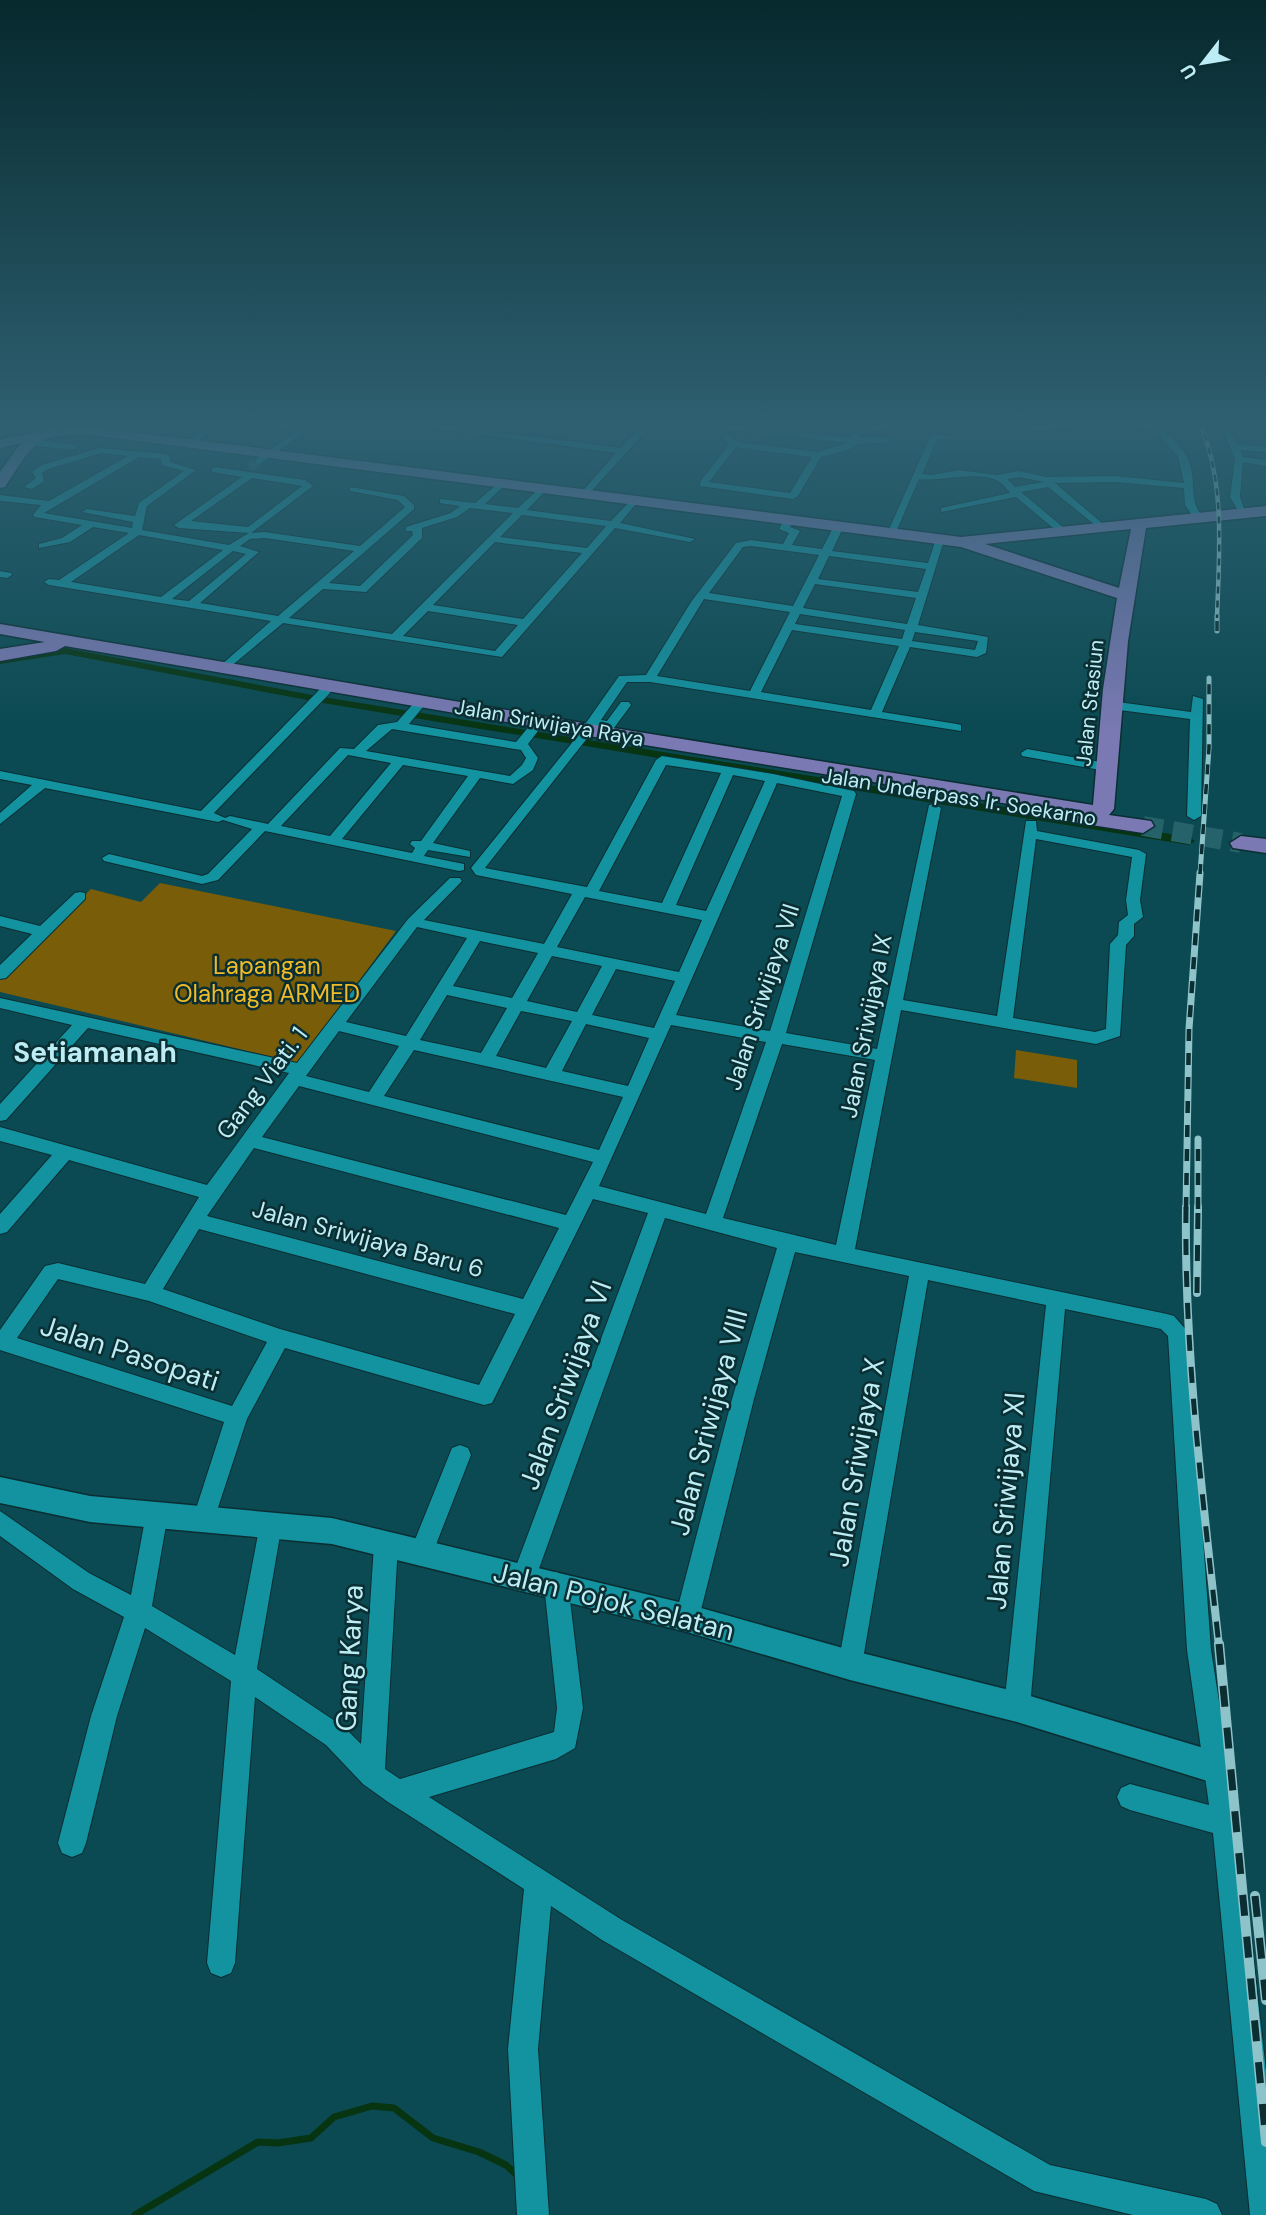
<svg xmlns="http://www.w3.org/2000/svg" width="1266" height="2215" font-family="'DM Sans',sans-serif">
<rect width="100%" height="100%" fill="#0b4a52"/>
<path fill="#7a5d09" d="M160,883L396,931L298,1063L0,992V980L91,889L141,902Z
M1016,1050L1077,1060V1088L1014,1078Z"/>
<g fill="none" stroke-linecap="round" stroke-linejoin="round">
<path stroke="#073411" stroke-width="7" d="M135,2215L258,2142L278,2143L311,2138L334,2117L372,2106L394,2108L433,2138L479,2152L506,2165L518,2176"/>
<path fill="#073411" fill-rule="evenodd" d="M65,648L323,697L1189,837L1195,841L1189,845L323,703L65,654L0,664V658Z"/>
<path stroke="#26626a" stroke-width="10" stroke-dasharray="10 5" stroke-linecap="butt" d="M249,467L258,462"/>
<path stroke="#26626a" stroke-width="20" stroke-dasharray="20 10" stroke-linecap="butt" d="M1143,826L1241,843"/>
<g stroke="#0a2e32" stroke-width="2">
<path id="minor" d="M61,421H70L54,433H48V429Z
M217,421H227L192,445H186V441Z
M237,421H260L309,429L258,465L255,460L297,431Z
M673,421H698L851,438L853,430L898,421L891,428L860,434V438L887,437L890,442L857,444L851,449L821,457L798,496L793,499L700,486V482L729,444L712,427ZM723,429L848,443L818,452L737,442ZM736,447L812,457L790,493L709,482Z
M1006,421H1015L1022,426L1085,421L1145,424L1143,421H1152C1167,433 1187,448 1191,468C1195,485 1190,501 1202,516L1194,518L1185,505L1184,488L1115,482L1055,483L1103,524L1105,526L1100,529L1048,487L1021,492L1064,528V532H1058L1016,497L941,512V508L1010,493C1007,489 1002,483 998,481C977,470 942,482 919,479L896,532L887,534L930,437L934,434L955,437L937,440L922,474L932,475L958,470L997,475L1019,471L1046,477L1115,476L1184,483L1178,456L1152,429L1101,425L1020,432ZM1019,477L1044,482L1015,487L1007,479Z
M1219,421H1227L1237,445L1266,446V452L1240,450L1243,457L1266,460V466L1243,462L1240,497L1246,514H1240L1230,497L1235,459Z
M1250,421H1266V425Z
M30,440L73,444L77,447L73,450L27,445Z
M99,448L166,454L170,457V462L196,470L147,506L142,530L229,545L249,533L179,528L174,525L242,477L212,472V468L215,467L305,480L313,486L251,533L265,532L360,546L405,507L398,500L350,491V487L404,496L414,505V509L329,583L360,586L413,535L412,531H406V527L451,513L460,506L440,503V499L475,503L502,480L505,481V485L485,504L518,508L543,485L548,488L527,510L611,521L635,496L640,499L620,523L695,539L690,542L615,528L502,657L283,623L224,672L220,670V666L271,621L49,585L44,582L49,579L59,580L129,533L93,527L70,542L39,548V544L62,538L82,525L35,517L33,515L41,505L0,501V495L49,501L128,456L102,453L48,469L42,473L44,481L32,489L24,487L36,478L32,472L42,465ZM139,457L161,459L162,465L184,471L139,503L135,516L87,509L82,512L133,522L132,528L44,513ZM252,478L302,486L248,527L191,521ZM470,508L513,513L392,634L289,618L323,589L366,592L422,538V528L457,517ZM522,515L606,526L587,548L500,537ZM139,535L223,550L161,597L71,582ZM265,538L354,551L278,616L200,603L259,552L240,546L250,539ZM495,542L582,553L523,619L433,605ZM233,551L246,554L189,601L172,599ZM428,611L518,625L495,651L403,636Z
M789,516L794,519L790,527L800,531L792,545L822,549L834,526L839,523L844,526L832,551L928,563L936,539L945,537L918,625L988,637L986,653L977,657L910,647L882,712L957,724L961,725V731L650,682H627L601,720L607,721L621,702H629L631,705L614,728L596,727L485,868L587,887L656,760L662,756L773,774L854,791L856,794L786,1033L877,1049L929,805L934,804L941,808L903,1000L997,1016L1026,821H1036L1037,831L1139,850L1146,854L1140,900L1143,917L1134,924V936L1126,945L1120,1036L1096,1044L901,1010L855,1249L1167,1314L1174,1316L1188,1332L1211,1650L1238,1823L1266,2071V2215H1250L1213,1833L1130,1810L1121,1806L1117,1797L1121,1788L1130,1784L1209,1805L1187,1650L1168,1336L1161,1329L1065,1309L1030,1707L1026,1716L1017,1720L1008,1716L1004,1707L1046,1305L928,1280L862,1665L859,1674L850,1677L841,1674L838,1665L909,1276L795,1252L754,1399L699,1618L696,1627L687,1630L678,1627L675,1618L732,1399L777,1248L665,1218L536,1577L532,1585L524,1589L516,1585L512,1577L648,1213L593,1199L492,1403L484,1405L285,1348L247,1419L212,1526L204,1529L196,1526L193,1518L224,1422L0,1350V1330L45,1266L58,1263L145,1284L199,1197L69,1160L7,1232L0,1234V1214L52,1155L0,1141V1127L207,1185L289,1073L88,1028L6,1120L0,1121V1104L72,1025L0,1008V998L297,1063L408,919L450,878H460L462,881L424,920L544,944L572,894L476,875L471,868L571,744L619,676L646,675L691,602L736,543L751,540L783,544L789,533L779,529L786,517ZM751,546L819,555L793,606L709,593L743,547ZM829,556L926,569L918,592L818,579ZM815,584L916,598L907,624L803,608ZM704,599L790,612L750,691L657,676ZM800,614L905,630L902,639L795,624ZM792,630L899,646L871,710L761,692ZM915,632L978,641L975,650L912,641ZM666,765L721,773L662,903L599,891ZM733,775L765,781L706,911L676,905ZM777,783L842,796L770,1031L676,1015ZM1036,839L1132,857L1126,900L1128,915L1119,922L1118,935L1110,944L1106,1029L1095,1032L1013,1018ZM585,897L702,920L679,972L557,947ZM417,927L467,938L406,1036L346,1022ZM480,941L538,953L512,998L453,986ZM552,956L602,966L577,1012L527,1001ZM616,969L675,981L654,1028L592,1015ZM447,995L507,1008L481,1053L420,1040ZM521,1011L572,1021L546,1068L496,1056ZM586,1024L649,1038L628,1086L562,1071ZM671,1025L766,1042L706,1214L599,1186ZM339,1031L399,1046L369,1092L306,1076ZM782,1044L875,1060L836,1245L723,1218ZM414,1050L623,1097L599,1150L384,1096ZM299,1086L593,1162L566,1215L262,1137ZM254,1148L559,1228L523,1299L207,1216ZM199,1229L515,1314L479,1385L280,1329L163,1289ZM58,1279L149,1301L267,1342L232,1406L17,1338Z
M0,571L11,573L12,575L7,578L0,577Z
M325,687L331,691L329,694L214,813L225,818L230,816L268,824L340,748L354,749L378,725L397,722L413,704L423,707L409,724L516,742L531,724H539L541,727L528,744L538,758L533,770L513,784L480,778L433,843L470,851V857L428,850L424,856L464,864V870L459,871L265,831L218,880L202,884L104,861L102,858L109,854L202,876L208,874L252,829L223,820L218,822L45,788L0,824V813L32,785L0,779V771L201,811L321,688ZM392,729L521,750L526,758L522,765L510,776L366,751ZM348,755L391,763L330,836L281,826ZM403,765L468,776L421,841H412L410,844L415,848L412,853L342,839Z
M1193,696L1203,699L1201,816L1194,820L1187,816L1190,719L1111,709L1105,705L1111,701L1191,712Z
M1027,749L1106,763L1113,767L1106,771L1022,756L1021,753Z
M80,892L85,893V899L6,978L0,979V965L32,934L0,926V916L40,926L75,893Z
M460,1445L468,1448L471,1455L430,1560L422,1563L414,1560L410,1552L452,1448Z
M157,1503L165,1506L168,1514L152,1606L235,1655L260,1524L263,1516L271,1513L279,1516L282,1524L257,1669L344,1727L361,1744L374,1545L378,1537L386,1534L394,1537L398,1545L385,1769L400,1779L554,1732L557,1708L544,1584L548,1576L556,1572L564,1576L568,1584L583,1708L575,1748L556,1759L429,1797L622,1920L1050,2165L1206,2199L1217,2204L1222,2215H1133L1034,2191L602,1940L551,1906L538,2049L549,2215H517L508,2049L524,1889L388,1802L363,1784L326,1745L255,1697L235,1963L231,1973L221,1977L211,1973L207,1963L231,1681L145,1628L117,1716L86,1843L82,1853L72,1857L62,1853L58,1843L91,1716L124,1617L73,1589L0,1536V1511L89,1573L131,1595L146,1514L149,1506Z"/>
</g>
<g stroke="#0a2e32" stroke-width="3">
<path id="tertiary" d="M381,421H409L621,448L645,421H655L586,497L580,494L616,453Z
M0,1477L90,1496L332,1518L687,1604L850,1650L1017,1692L1217,1752L1228,1757L1233,1768L1228,1779L1217,1784L1017,1722L850,1680L687,1632L332,1544L90,1522L0,1503Z"/>
</g>
<g stroke="#0a2e32" stroke-width="3">
<path id="primary" d="M59,426L92,427L961,537L1266,506V516L1146,528L1128,641L1114,809L1109,815L1151,821L1154,826L1143,833L1072,822L1071,814L589,736L65,646L56,651L0,661V649L45,642L0,634V624L589,724L1093,805L1103,689L1117,598L961,547L92,435C35,433 35,442 5,487L0,488V472L21,443L0,448V440ZM1131,529L1119,588L985,544Z
M1241,836L1266,839V853L1233,848L1230,843Z"/>
</g>
<use href="#minor" fill="#1392a0" fill-rule="evenodd"/>
<use href="#tertiary" fill="#1392a0" fill-rule="evenodd"/>
<use href="#primary" fill="#7a79b3" fill-rule="evenodd"/>
<g stroke="#8fc3ca" stroke-width="4.5">
<path id="rail-far4" d="M1199,421C1226,483 1219,552 1217,618"/>
</g>
<g stroke="#8fc3ca" stroke-width="5">
<path id="rail-far3" d="M1217,631V616
M1200,874L1209,748V678"/>
</g>
<g stroke="#8fc3ca" stroke-width="7">
<path id="rail-far2" d="M1186,1209L1189,1029L1200,873
M1198,1209V1139"/>
</g>
<g stroke="#8fc3ca" stroke-width="8">
<path id="rail-far1" d="M1186,1207C1184,1353 1203,1500 1219,1646
M1197,1293L1198,1207"/>
</g>
<g stroke="#8fc3ca" stroke-width="10">
<path id="rail" d="M1219,1644L1266,2142
M1255,1896L1266,2000"/>
</g>
<use href="#rail-far4" stroke="#0a2e32" stroke-width="2.5" stroke-dasharray="7" stroke-linecap="butt"/>
<use href="#rail-far3" stroke="#0a2e32" stroke-width="3.5" stroke-dasharray="10" stroke-linecap="butt"/>
<use href="#rail-far2" stroke="#0a2e32" stroke-width="4.5" stroke-dasharray="12" stroke-linecap="butt"/>
<use href="#rail-far1" stroke="#0a2e32" stroke-width="5" stroke-dasharray="16" stroke-linecap="butt"/>
<use href="#rail" stroke="#0a2e32" stroke-width="7" stroke-dasharray="21" stroke-linecap="butt"/>
</g>
<linearGradient id="sky" x2="0" y2="1"><stop stop-color="#06292d"/><stop offset="0.58" stop-color="#2e6071"/><stop offset="1" stop-color="#2e6071" stop-opacity="0"/></linearGradient>
<rect width="1266" height="731" fill="url(#sky)"/>
<g text-anchor="middle" stroke-width="5" stroke-linejoin="round" paint-order="stroke">
<g font-size="21" fill="#bdedf4" stroke="#0a2e32">
<text transform="translate(1090 703) rotate(-84)" y="7">Jalan Stasiun</text>
<text transform="translate(549 723) rotate(10)" y="7">Jalan Sriwijaya Raya</text>
<text transform="translate(959 797) rotate(9)" y="7">Jalan Underpass Ir. Soekarno</text>
</g>
<g font-size="24" fill="#efbb29" stroke="#0a2e32">
<text x="267" y="974">Lapangan<tspan x="267" dy="28">Olahraga ARMED</tspan></text>
</g>
<g font-size="24" fill="#bdedf4" stroke="#0a2e32">
<text transform="translate(762 997) rotate(-72)" y="8">Jalan Sriwijaya VII</text>
<text transform="translate(866 1026) rotate(-79)" y="8">Jalan Sriwijaya IX</text>
<text transform="translate(262 1083) rotate(-53)" y="8">Gang Viati. 1</text>
<text transform="translate(368 1239) rotate(15)" y="8">Jalan Sriwijaya Baru 6</text>
</g>
<g font-size="28" font-weight="bold" fill="#bdedf4" stroke="#0a2e32">
<text x="95" y="1062">Setiamanah</text>
</g>
<g font-size="28" fill="#bdedf4" stroke="#0a2e32">
<text transform="translate(130 1353) rotate(18)" y="10">Jalan Pasopati</text>
<text transform="translate(565 1385) rotate(-70)" y="10">Jalan Sriwijaya VI</text>
<text transform="translate(708 1422) rotate(-75)" y="10">Jalan Sriwijaya VIII</text>
<text transform="translate(856 1462) rotate(-80)" y="10">Jalan Sriwijaya X</text>
<text transform="translate(1005 1501) rotate(-85)" y="10">Jalan Sriwijaya XI</text>
<text transform="translate(614 1601) rotate(14)" y="10">Jalan Pojok Selatan</text>
<text transform="translate(349 1658) rotate(-87)" y="10">Gang Karya</text>
</g>
</g>
<g transform="translate(1203 63) rotate(239)" stroke="#0a2e32" stroke-width="5" paint-order="stroke">
<path d="M0-5L12 26L0 18L-12 26Z" fill="#bdedf4"/>
<text y="-10" font-size="19" font-weight="bold" text-anchor="middle" fill="#bdedf4">U</text>
</g>
</svg>
